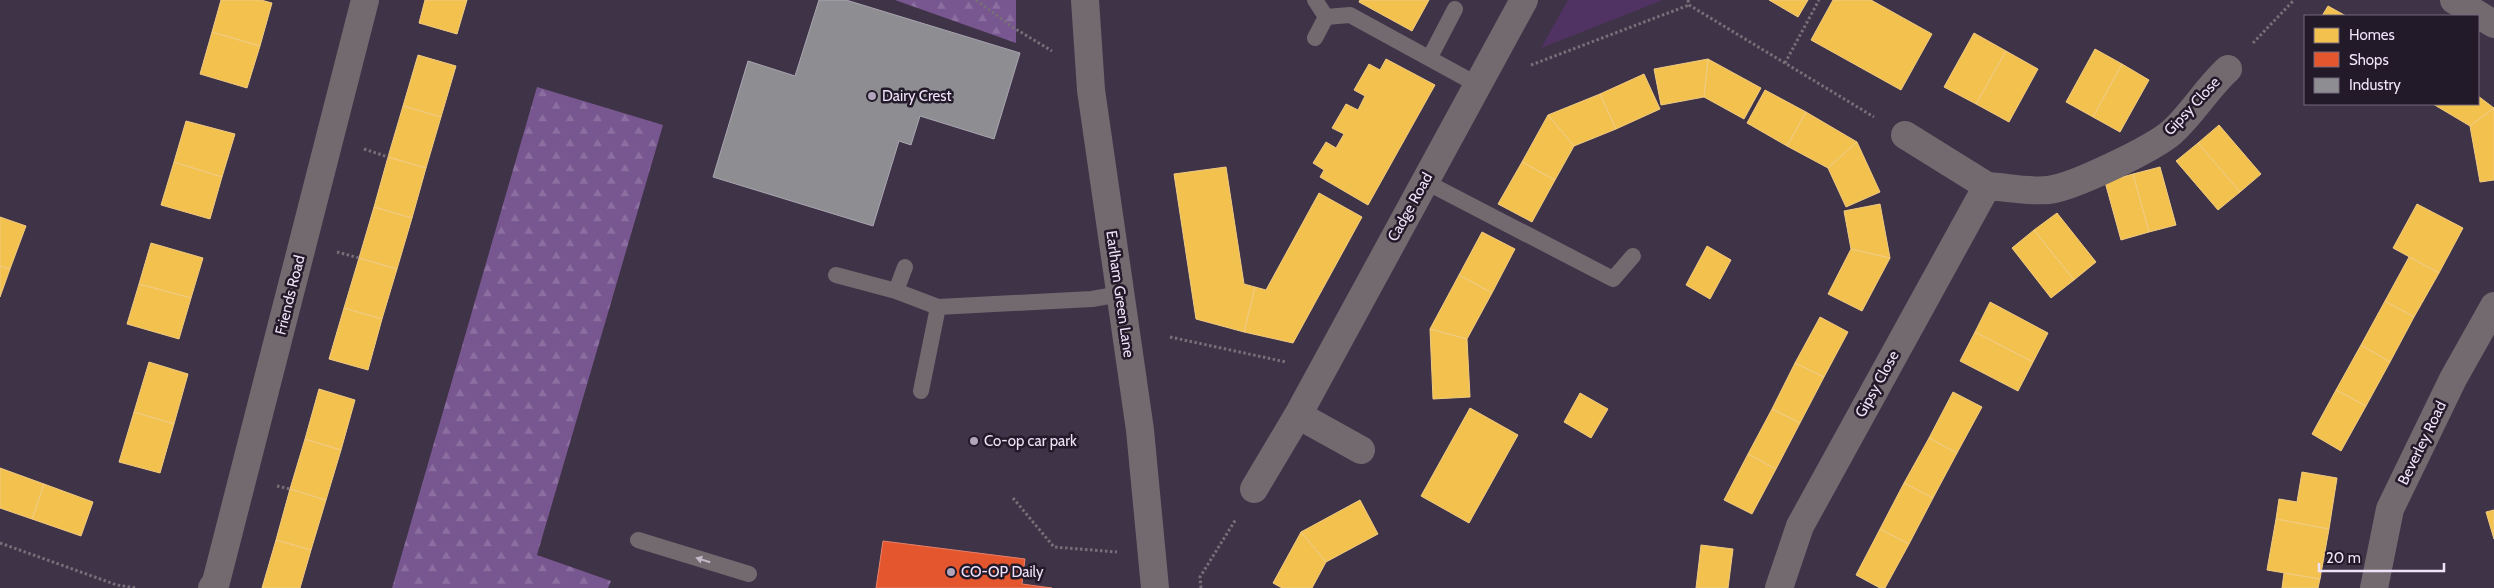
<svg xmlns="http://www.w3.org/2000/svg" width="2494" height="588" font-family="Cabin,sans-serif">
<defs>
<pattern id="forest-firs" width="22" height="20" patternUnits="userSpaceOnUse" patternTransform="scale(1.25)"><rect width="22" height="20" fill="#78568f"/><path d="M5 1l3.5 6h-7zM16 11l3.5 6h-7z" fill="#8c6ea0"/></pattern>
</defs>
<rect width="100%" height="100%" fill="#3f3347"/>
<path fill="#503363" d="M1568,0H1663L1541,48Z"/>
<path fill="url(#forest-firs)" d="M895,0H1016V43Z
M537,87L663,125L537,555L611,581L608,588H392Z"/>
<path fill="#f2c14e" stroke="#f1cb81" d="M221,0H261L272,3L260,46L212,32Z
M425,0H467L457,34L419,23Z
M1360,0H1429L1412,31L1359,2Z
M1769,0H1808L1798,17Z
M1833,0H1871L1932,34L1901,90L1811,40Z
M2328,6L2346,16H2322Z
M212,32L260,46L247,88L200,74Z
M1974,33L2006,51L1976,104L1944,87Z
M2095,49L2122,64L2093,117L2066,102Z
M2006,51L2038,69L2009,122L1976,104Z
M418,55L456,66L441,117L403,106Z
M1386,59L1435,85L1368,205L1320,177L1324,170L1313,163L1326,142L1336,148L1344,134L1332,128L1346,104L1358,110L1365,96L1354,90L1369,64L1380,70Z
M1708,59L1704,97L1661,105L1654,69Z
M1708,59L1761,88L1744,119L1704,97Z
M2122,64L2149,80L2120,132L2093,117Z
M1644,74L1660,109L1616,129L1600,94Z
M1765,90L1806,112L1787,146L1747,123Z
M1600,94L1616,129L1574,146L1548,115Z
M2478,96L2494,108L2470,126L2433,104H2478Z
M403,106L441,117L426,168L388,157Z
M2494,108V180L2480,182L2470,126Z
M1806,112L1857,142L1828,168L1787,146Z
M1548,115L1574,146L1555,180L1522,162Z
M186,121L235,134L222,177L174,162Z
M2219,125L2261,174L2240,192L2198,143Z
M1857,142L1880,192L1846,207L1828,168Z
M2198,143L2240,192L2218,210L2176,161Z
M388,157L426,168L412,218L374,207Z
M174,162L222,177L210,219L161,205Z
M1522,162L1555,180L1532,222L1498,204Z
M1226,167L1244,284L1255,287L1244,332L1196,319L1174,174Z
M2160,167L2176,225L2149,232L2133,174Z
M2133,174L2149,232L2121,240L2105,182Z
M1319,193L1362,217L1293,343L1244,332L1255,287L1266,290Z
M1880,204L1890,258L1851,249L1844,211Z
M2417,204L2463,228L2439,273L2393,248Z
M374,207L412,218L397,269L359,258Z
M2057,213L2096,262L2074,280L2034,230Z
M0,217L26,226L10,269L0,266Z
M2034,230L2074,280L2051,298L2012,248Z
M1482,232L1515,249L1492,293L1459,275Z
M151,243L203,258L191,298L139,284Z
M1707,246L1731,260L1710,299L1686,285Z
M1851,249L1890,258L1862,311L1828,294Z
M2409,257L2439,273L2414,317L2385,301Z
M359,258L397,269L382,319L344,308Z
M0,266L10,269L0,297Z
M1459,275L1492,293L1467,339L1430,329Z
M139,284L191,298L179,339L127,324Z
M2385,301L2414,317L2390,362L2361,345Z
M1990,302L2048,333L2033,362L1975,332Z
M344,308L382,319L368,370L329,359Z
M1820,317L1848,332L1824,377L1795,363Z
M1430,329L1467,339L1470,397L1433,399Z
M1975,332L2033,362L2018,391L1960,361Z
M2361,345L2390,362L2366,406L2336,390Z
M149,362L188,374L174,424L134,412Z
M1795,363L1824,377L1800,423L1772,409Z
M319,389L355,400L341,450L305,439Z
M2336,390L2366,406L2341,451L2312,434Z
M1953,392L1982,407L1957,453L1929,438Z
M1580,393L1608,409L1591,438L1564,422Z
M1470,408L1518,435L1469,523L1421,496Z
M1772,409L1800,423L1776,469L1748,454Z
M134,412L174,424L160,473L119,462Z
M1929,438L1957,453L1933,498L1904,483Z
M305,439L341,450L326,500L290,489Z
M1748,454L1776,469L1752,514L1724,500Z
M0,468L44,484L32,519L0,508Z
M2302,472L2337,478L2329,529L2276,519L2279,499L2297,502Z
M1904,483L1933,498L1909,544L1880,529Z
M44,484L93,502L81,536L32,519Z
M290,489L326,500L311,550L276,540Z
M1360,500L1378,534L1326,562L1301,532Z
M2494,510V539L2486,512Z
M2276,519L2329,529L2320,579L2267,570Z
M1880,529L1909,544L1885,588H1880L1856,575Z
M1301,532L1326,562L1312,588H1282L1273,583Z
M276,540L311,550L300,588H262Z
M1701,545L1733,549L1728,588H1696Z
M2284,573L2320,579L2318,588H2282Z"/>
<path fill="#e4572e" stroke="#e7816b" d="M883,541L1025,559L1022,584L1052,588H876Z"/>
<path fill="#8d8d92" stroke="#aaa6b1" d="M819,0H846L1020,53L994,139L920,116L911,145L899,141L873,226L713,177L748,61L795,76Z"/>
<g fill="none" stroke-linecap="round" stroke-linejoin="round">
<path stroke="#786f78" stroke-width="3" stroke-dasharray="2.5 2.5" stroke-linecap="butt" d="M976,0L1014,28L1052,51
M1688,0L1689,5L1874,117
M2253,43L2294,0
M1785,63L1819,0
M1531,65L1689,5
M364,149L388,157
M337,252L359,258
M1170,337L1286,362
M277,486L290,489
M1013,498L1054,547L1117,552
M0,543L117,585L136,588
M1201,588L1200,577L1236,519"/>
<path stroke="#736a70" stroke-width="16" d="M1315,0L1326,17
M1315,38L1326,17L1350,15L1478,85
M1430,57L1455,9
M1424,181L1613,279L1633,256
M836,275L896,291L938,307L1092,299L1120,294
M896,291L905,267
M921,391L938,307
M638,540L749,574"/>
<path stroke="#736a70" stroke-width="28" d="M1085,0L1091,90L1140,430L1155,588
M1905,135L1987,186
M1298,415L1361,450
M1254,489L1298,415L1524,0
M212,588L216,582L365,0
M1779,588L1800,526L1987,186C2006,187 2029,192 2048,190C2072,188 2154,148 2172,132C2193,113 2207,88 2228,69
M2374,588L2390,509L2453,379L2494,306"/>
<path stroke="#736a70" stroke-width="28" d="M2454,0L2494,24"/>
</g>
<defs><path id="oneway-solid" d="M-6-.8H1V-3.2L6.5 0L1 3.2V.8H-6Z" transform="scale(1.25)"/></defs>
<use fill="#c4b8c9" href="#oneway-solid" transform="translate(703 560) rotate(-163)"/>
<g fill="#b1a5bb" stroke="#221929" stroke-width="2">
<circle cx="872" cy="96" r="5"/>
<circle cx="974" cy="441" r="5"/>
<circle cx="951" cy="572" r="5"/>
</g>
<g text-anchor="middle" stroke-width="5" stroke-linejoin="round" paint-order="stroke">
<g font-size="15" fill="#efe2f9" stroke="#221929" text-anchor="start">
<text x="882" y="101">Dairy Crest</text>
<text x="984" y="446">Co-op car park</text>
<text x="961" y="577">CO-OP Daily</text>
</g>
<g font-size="15" fill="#efe2f9" stroke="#221929">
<text transform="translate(2192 106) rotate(-47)" y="5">Gipsy Close</text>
<text transform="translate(1410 207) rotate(-61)" y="5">Cadge Road</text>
<text transform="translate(1120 294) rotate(82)" y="5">Earlham Green Lane</text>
<text transform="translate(290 295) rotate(-76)" y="5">Friends Road</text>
<text transform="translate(1877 384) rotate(-61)" y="5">Gipsy Close</text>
<text transform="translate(2422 443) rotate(-64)" y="5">Beverley Road</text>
</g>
</g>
<rect x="2304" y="15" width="175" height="90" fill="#221929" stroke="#74697c"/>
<rect x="2314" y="28" width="25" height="15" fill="#f2c14e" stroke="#74697c"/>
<text x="2349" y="40" font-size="15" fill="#efe2f9">Homes</text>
<rect x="2314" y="52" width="25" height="15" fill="#e4572e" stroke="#74697c"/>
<text x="2349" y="65" font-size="15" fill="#efe2f9">Shops</text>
<rect x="2314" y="78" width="25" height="15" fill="#8d8d92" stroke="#74697c"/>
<text x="2349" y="90" font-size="15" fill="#efe2f9">Industry</text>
<path d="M2319 563v8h125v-8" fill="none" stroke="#efe2f9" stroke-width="2.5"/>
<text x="2326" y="563" font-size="15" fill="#efe2f9" stroke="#221929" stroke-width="4" paint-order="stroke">20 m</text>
</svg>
